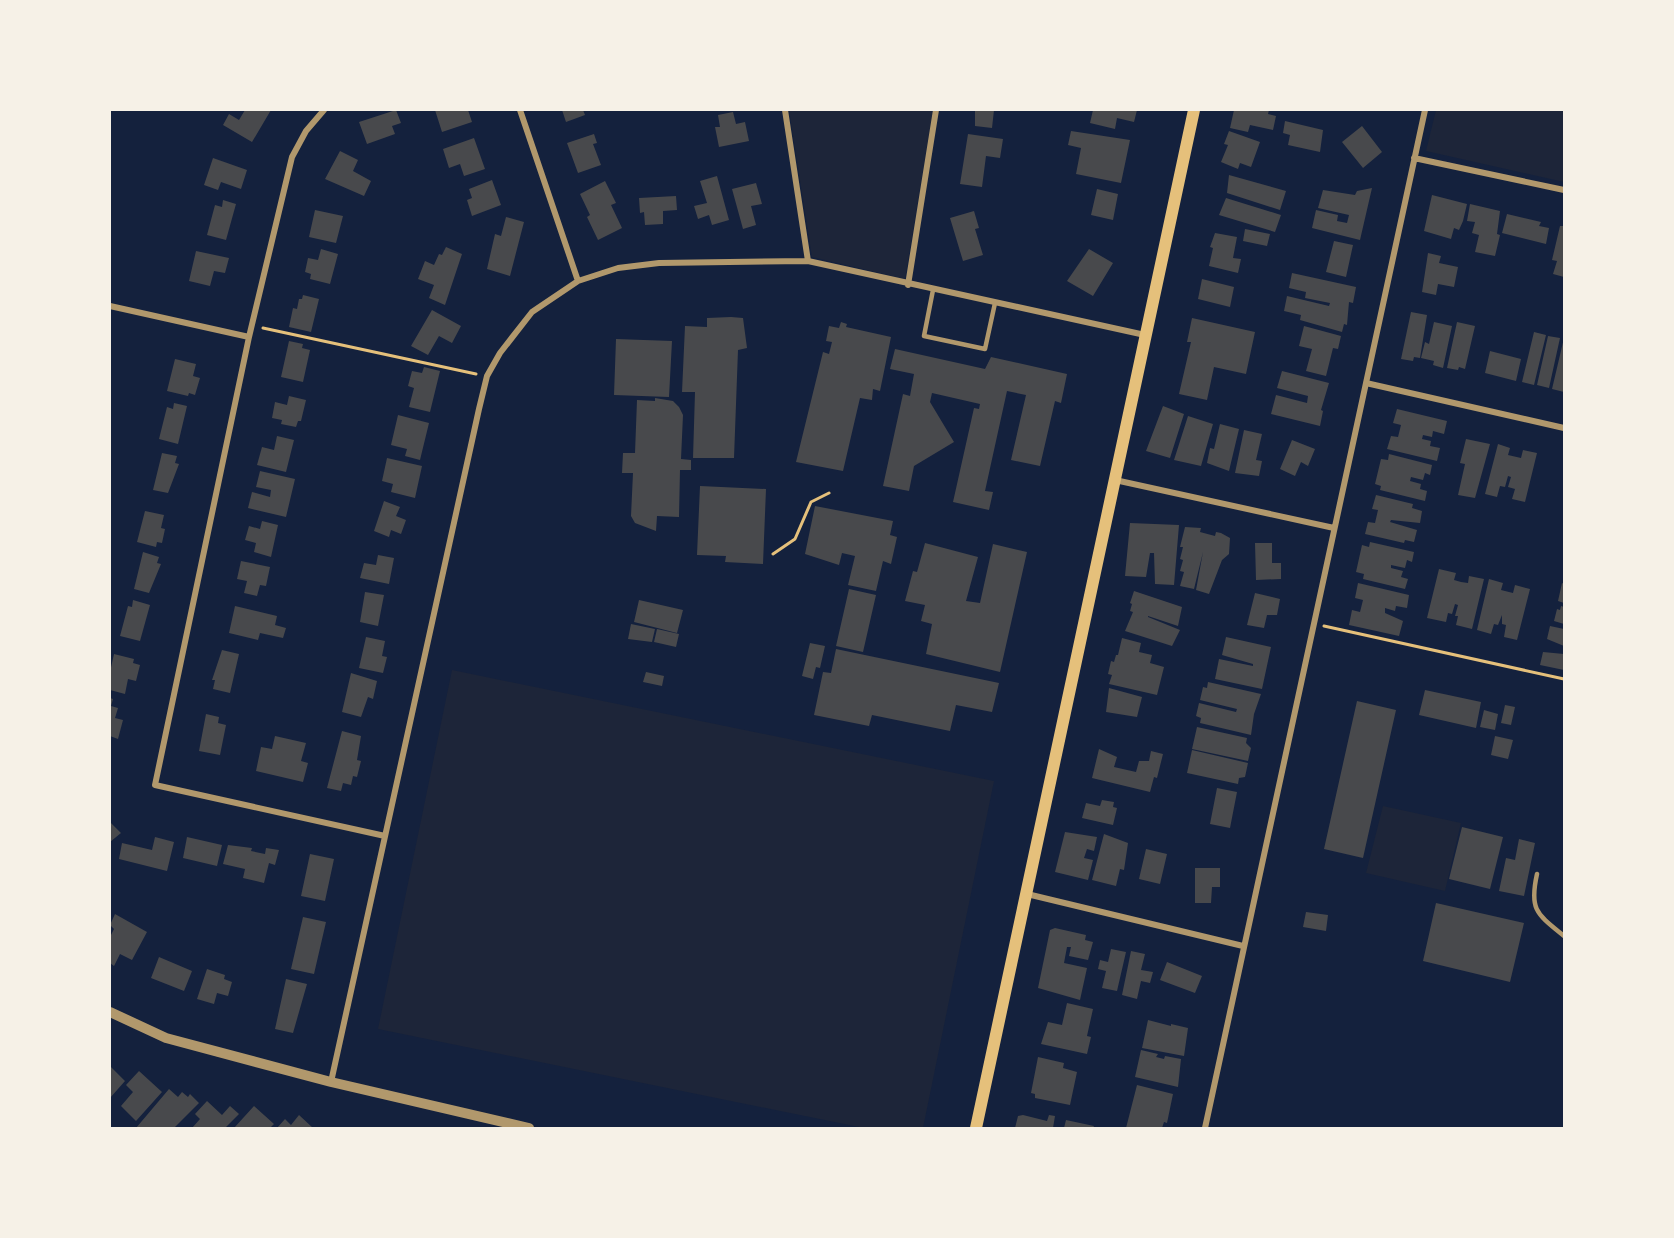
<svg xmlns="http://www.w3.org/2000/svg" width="1674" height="1238" font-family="Karla,sans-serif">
<rect width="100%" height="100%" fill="#14213d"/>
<path fill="#1d2539" d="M789,110H933L905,279L812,257Z
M1436,110H1564V182L1426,151Z
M452,670L994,781L923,1128H864L378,1029Z
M1383,806L1461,823L1445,891L1366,873Z"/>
<path fill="#48494c" d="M245,110H271L252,142L223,125L229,114L239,120Z
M396,110L401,123L392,126L395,134L367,144L359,122Z
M435,110H468L472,122L442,132Z
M562,110H583L585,115L566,122Z
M975,110H994L992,128L975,126Z
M1093,110H1137L1134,122L1117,118L1115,129L1090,123Z
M1234,110H1269L1268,114L1276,116L1273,130L1250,125L1248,132L1230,128Z
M733,112L736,124L745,122L749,141L719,147L715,127H720L718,115Z
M1285,121L1323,130L1320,152L1288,145L1290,135L1283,133Z
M1362,126L1382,152L1363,168L1342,142Z
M1071,131L1130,140L1121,183L1076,174L1081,148L1068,145Z
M1229,131L1260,142L1251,167L1240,163L1238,169L1221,162L1228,145L1224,144Z
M594,134L597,143L593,144L601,165L578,173L567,143Z
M968,134L1003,139L1000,158L986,156L982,187L960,184Z
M474,138L485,169L464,176L460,164L449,168L443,149Z
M340,151L358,160L353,171L371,181L364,196L325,179Z
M213,158L247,170L241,189L221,182L218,190L204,185Z
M1229,175L1286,191L1280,210L1227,193Z
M717,176L729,220L712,225L709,215L698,219L694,206L707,203L700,181Z
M492,180L501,205L472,216L467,200L472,198L469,189Z
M605,181L616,203L611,205L622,228L598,240L587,217L590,215L580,194Z
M756,183L762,204L751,206L756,225L743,229L732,189Z
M1372,188L1360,240L1312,228L1316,210L1338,215L1337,221L1347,223L1349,215L1318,208L1323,190L1355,195L1357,191Z
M1097,189L1118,194L1113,220L1091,215Z
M1432,195L1467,204L1463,221L1459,230L1454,228L1451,239L1424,231Z
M676,196L677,210L663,211V224L645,225L644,212L640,213L639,198Z
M1226,198L1281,215L1275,232L1219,215Z
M223,200L236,204L226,240L207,235L215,205L222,207Z
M1470,204L1500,211L1497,234L1500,235L1495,256L1475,252L1479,235L1472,233L1475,222L1467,221Z
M315,210L343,216L336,243L309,237Z
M974,211L979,228L975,229L983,255L963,261L950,218Z
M1507,214L1541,222L1539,226L1549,228L1546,244L1502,233Z
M506,217L524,222L510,276L487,269L495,234L501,236Z
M1560,226H1564V277L1553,274L1557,261L1552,260Z
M1245,229L1270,234L1267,246L1243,241Z
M1215,233L1237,237L1233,258L1241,259L1238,273L1209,266L1213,248L1210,247Z
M1334,241L1353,245L1346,277L1326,272Z
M446,247L462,254L445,305L429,298L434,285L418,279L425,261L434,265L439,254L442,255Z
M321,249L338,254L330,284L310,279L311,274L305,272L308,258L318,260Z
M1089,249L1113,263L1093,296L1067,281Z
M196,251L229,258L225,273L214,271L210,286L189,281Z
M1428,253L1441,256L1439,263L1458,267L1454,287L1438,284L1436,295L1422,292Z
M1292,273L1356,287L1353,303L1349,302L1347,325L1344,324L1342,332L1300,320L1301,315L1284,311L1287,296L1329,306L1330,303L1305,298L1306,292L1289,288Z
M1202,279L1234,287L1230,307L1198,299Z
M303,295L319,299L311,332L289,327L293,308L297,309L299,299H302Z
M432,310L461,326L452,343L439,336L428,355L411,346Z
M1411,312L1427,315L1420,358L1414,357L1413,361L1401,359Z
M731,317L743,318L747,348L738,350L734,458H693L695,392H682L685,326L707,327V318Z
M1192,318L1255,332L1246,374L1214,367L1207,400L1179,394L1191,342H1187Z
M841,322L847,324L846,327L891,337L880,391L873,389L872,400L860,398L843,471L796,462L823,352L829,354L832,342L826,341L829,326L839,328Z
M1434,322L1452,326L1443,368L1433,365L1434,361L1421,358L1425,342L1429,344Z
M1457,322L1475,326L1465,369L1459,367L1458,370L1447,368Z
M1304,326L1341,336L1338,349L1333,348L1326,376L1306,371L1312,349L1299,346Z
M1534,332L1546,335L1534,385L1522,382Z
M1548,336L1560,338L1549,388L1537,385Z
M1564,338V392L1552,389Z
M616,339L672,341L669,397L614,395Z
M289,341L303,344L302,348L310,350L303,382L281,377Z
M895,349L985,369L991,357L1067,374L1061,403L1055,401L1040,466L1011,460L1026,395L1007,391L985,491L993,492L989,510L953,502L974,408L979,409L980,404L932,393L930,402L954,442L914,466L909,491L883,486L903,394L910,396L914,374L890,369Z
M1490,351L1521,359L1516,381L1485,373Z
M175,359L196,364L193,376L200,378L195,395L189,393L188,396L167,391Z
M424,367L440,371L430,412L409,407L414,388L408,386L412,371L422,373Z
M1282,371L1329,383L1321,410L1323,411L1320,426L1271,414L1276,395L1307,403L1308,396L1277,388Z
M289,396L306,400L301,421H298L296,427L281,424L282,420L272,418L275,402L287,405Z
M655,398L673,401L679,407L683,415L681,459L691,460V470H680L679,517L657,516L656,531L635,523L631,516L633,473H622L623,453H635L637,400L655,401Z
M174,403L187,406L178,444L159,439L167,407L173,409Z
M1163,406L1184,414L1170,458L1146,451Z
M1397,409L1447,421L1444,434L1433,431L1432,437L1423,435L1422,439L1431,441L1430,446L1440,448L1437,461L1387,449L1391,436L1398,437L1401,425L1393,423Z
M398,415L429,423L420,460L405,456L407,449L391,445Z
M1188,416L1213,424L1201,466L1174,460Z
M1220,424L1239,429L1229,471L1207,463L1210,448L1214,449Z
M1244,430L1262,434L1256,460L1262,461L1259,476L1235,473Z
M277,436L294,440L286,472L257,465L262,447L274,450Z
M1466,439L1490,444L1475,498L1458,495L1465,464L1460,463Z
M1292,440L1315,449L1308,466L1301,462L1295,476L1280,469Z
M1498,444L1510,448L1508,455L1521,458L1523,450L1537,453L1525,502L1512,499L1515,489L1508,487L1511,477L1508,476L1505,487L1500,486L1497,497L1485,494Z
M162,453L177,456L175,463L179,464L168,493L153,490Z
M1389,454L1432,465L1430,475L1425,473L1423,480L1411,477L1410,481L1421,484L1420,489L1427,491L1425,501L1380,490L1381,486L1375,484L1381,459L1388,460Z
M387,458L422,466L415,498L391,492L393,484L382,481Z
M260,471L295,479L286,517L248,508L252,492L270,497L271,490L256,487Z
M700,486L766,489L763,564L725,562L726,556L697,555Z
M1376,495L1413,504L1412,508L1422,511L1420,523L1391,520L1390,522L1417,530L1414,542L1405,540L1404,543L1365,534L1368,522L1375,523L1378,510L1372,509Z
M384,501L400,507L396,516L406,520L401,534L391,530L389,537L374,531Z
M815,506L893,521L890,535L897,537L891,564L883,561L876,591L848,585L855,556L842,553L839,565L805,554Z
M145,511L164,515L161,528L165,529L162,543L157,542L156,547L137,542Z
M262,521L278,525L271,557L254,552L256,543L245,540L249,526L260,529Z
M1130,523L1179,525L1174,585L1155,584L1154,553H1150L1146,577L1125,576Z
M1185,527L1201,528L1200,532L1215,536L1216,532L1221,533L1230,538L1229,554L1222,560L1209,594L1196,590L1203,552L1194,589L1180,586L1184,572L1180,571L1183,560L1180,559L1183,547H1180Z
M1370,542L1414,552L1412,562L1407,560L1405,568L1391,565V568L1403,571L1401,577L1408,579L1405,589L1363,579L1364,574L1356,572L1362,545L1369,547Z
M925,543L978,557L966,601L980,603L993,544L1027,552L1000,672L926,654L932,624L921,621L925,605L905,601L913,571L917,572Z
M1255,543H1272V563H1281V579L1256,580Z
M143,552L159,557L157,563L161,564L149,593L134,589Z
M378,555L394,558L389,584L360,578L364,563L376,565Z
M241,561L270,567L266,586L260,585L257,596L244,593L247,581L237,579Z
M1439,569L1456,573L1454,580L1461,582L1468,583L1469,576L1484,579L1472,629L1456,625L1458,616H1455L1458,605L1455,604L1452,614L1448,613L1446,622L1427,618Z
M1489,579L1503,583L1501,590L1513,593L1515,585L1530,589L1517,640L1504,637L1506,625L1502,624V615L1498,625L1494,624L1491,634L1477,630Z
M1358,583L1409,595L1407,608L1396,606L1395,611L1385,608V613L1403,621L1399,636L1349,625L1352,610L1360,612L1363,600L1355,598Z
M1562,583L1564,584V603L1558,601Z
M849,589L876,595L863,652L836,646Z
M1134,591L1182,607L1178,626L1148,616V617L1180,630L1172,646L1125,631L1133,612L1130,611L1132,604L1130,603Z
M365,592L384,595L378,626L360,622Z
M1255,593L1280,599L1277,615H1267L1264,628L1247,625Z
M133,600L150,605L140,641L120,636L128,606L132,607Z
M639,600L683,610L677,633L634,622Z
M235,606L277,616L275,625L286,628L283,638L260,633L258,640L229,633Z
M1561,606L1564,607V624L1554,621L1557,609L1560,610Z
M631,624L655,629L652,642L628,639Z
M1550,626L1564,629V646L1547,639Z
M657,629L679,634L676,647L654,642Z
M366,637L385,641L382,656L387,657L383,673L359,668Z
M1226,637L1271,647L1262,689L1215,679L1219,659L1253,666V664L1222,655Z
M1122,638L1141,643L1139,652L1152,655L1150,663L1164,667L1157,695L1109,684L1112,675L1108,674L1111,661L1114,662L1116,655H1118Z
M810,643L825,646L820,668L816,667L813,679L802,676Z
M836,649L999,683L992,712L956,705L950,731L872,715L869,726L814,715L823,672L831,673Z
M222,650L239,654L230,693L213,689L215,680H212Z
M1543,652L1564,654V670L1540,665Z
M114,654L134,659L133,663L140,665L136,681L128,679L125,694L110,690V672Z
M646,672L664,676L662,686L643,682Z
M351,673L377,681L373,699L368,697L361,717L342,712Z
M1208,682L1261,694L1254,714L1251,735L1200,723L1201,718L1196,716L1199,703L1236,712L1237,709L1200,700L1203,687L1207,688Z
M1109,688L1142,697L1137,717L1106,712Z
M1425,690L1481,702L1476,728L1419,715Z
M110,698L113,699L111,706L118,708L115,718L123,720L118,739L110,736Z
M1357,701L1396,710L1363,858L1324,849Z
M1505,705L1515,707L1511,725L1501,723Z
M1484,710L1498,714L1495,730L1480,727Z
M206,714L219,717L218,723L226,725L220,755L199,751Z
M1197,727L1247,738L1246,743L1251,748L1248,761L1192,749Z
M342,731L361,736L357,760L361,761L357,777L353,776L351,785L343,783L341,791L327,788Z
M275,736L306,743L301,761L308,763L303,782L256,771L261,747L272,749Z
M1495,736L1513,740L1508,759L1491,755Z
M1099,749L1117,757L1114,767L1136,772L1139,761H1149L1151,751L1163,754L1157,778L1154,777L1150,792L1092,778Z
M1192,750L1248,763L1245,777L1239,778L1238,784L1187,773Z
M1217,788L1237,792L1230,828L1210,824Z
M1102,800L1114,802L1113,807L1117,808L1113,825L1082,818L1086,803L1100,806Z
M110,822L121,833L110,842Z
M1462,827L1503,837L1490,889L1449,879Z
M1065,832L1097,837L1094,851L1087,849L1084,858L1093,860L1088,880L1055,872Z
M1104,834L1128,843L1124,870L1120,869L1116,886L1092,880Z
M155,837L174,842L167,871L119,859L122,843L152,850Z
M187,837L222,845L217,866L183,858Z
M1519,839L1535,843L1524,896L1499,891L1506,858L1515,860Z
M228,845L252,848L251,851L265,854L266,848L279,850L275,865L269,863L264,883L243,878L245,869L223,864Z
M1146,849L1167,854L1160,884L1139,879Z
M310,854L334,859L325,901L301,896Z
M1195,868H1220V887H1212L1211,903H1195Z
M1436,903L1524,923L1510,982L1423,961Z
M1306,912L1328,915L1326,931L1303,927Z
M115,914L147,932L132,960L120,954L114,966L110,963V937L114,929L110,925Z
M303,917L326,922L314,974L291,969Z
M1055,928L1086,935L1085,940L1093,942L1088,960L1069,956L1071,947H1067L1064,963L1087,968L1080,1000L1038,988L1050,930Z
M1111,949L1126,952L1117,991L1102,988L1106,971L1098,969L1100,960L1108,962Z
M1131,951L1145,954L1141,970L1153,972L1150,983L1141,981L1137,999L1122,995Z
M159,957L192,971L184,991L151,978Z
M1167,962L1202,976L1195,993L1160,980Z
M207,969L225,975L224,979L232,982L228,996L217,993L214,1004L197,999Z
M286,979L307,984L293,1033L275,1029Z
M1067,1003L1093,1009L1087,1036L1091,1037L1087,1054L1041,1044L1048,1022L1062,1025Z
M1148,1020L1171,1026V1024L1188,1028L1184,1056L1142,1048Z
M1141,1050L1158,1054L1156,1057L1164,1059L1165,1056L1181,1059L1178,1087L1135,1077Z
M1038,1057L1064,1063L1063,1068L1077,1072L1070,1105L1035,1098V1094L1031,1093Z
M110,1066L125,1081L110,1098Z
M139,1071L162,1092L136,1121L121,1106L133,1092L126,1085Z
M1137,1085L1173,1094L1167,1123L1164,1122L1162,1128H1126Z
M169,1089L178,1097L182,1092L188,1097L190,1094L199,1103L174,1128H136Z
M207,1101L222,1115L230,1106L239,1114L225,1128H192L200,1119L195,1114Z
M254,1106L274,1124L270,1128H234Z
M299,1115L313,1128H277L285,1119L291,1125Z
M1023,1115L1047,1121L1049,1115L1055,1116L1053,1128H1015L1018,1116Z
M1066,1120L1094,1126L1093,1128H1064Z"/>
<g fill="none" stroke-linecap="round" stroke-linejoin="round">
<path stroke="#e5c07b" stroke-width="3" d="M263,328L476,374
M773,554L795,539L811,502L829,493
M1324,626L1564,679"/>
<path stroke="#b1986c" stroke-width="4.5" d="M933,290L924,336L985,349L995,303
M1537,874C1529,910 1537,914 1564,936"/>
<path stroke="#b1986c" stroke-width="6" d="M324,110L306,131L292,157L249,337L155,785L385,836
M520,110L578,281
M785,110L808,261
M1414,158L1564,190
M908,285L936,110
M110,306L249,337
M1366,383L1564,428
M1115,480L1334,528
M1027,894L1243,946
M331,1082L479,409L487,376L500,353L532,312L578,281L618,268L659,263L808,261L1145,335
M1205,1128L1425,110"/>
<path stroke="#b1986c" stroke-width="10" d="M110,1012L166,1038L331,1082L529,1128"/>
<path stroke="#e5c07b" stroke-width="12" d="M976,1128L1194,110"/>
</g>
<rect width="1674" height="1238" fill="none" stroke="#f6f1e7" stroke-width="222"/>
</svg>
